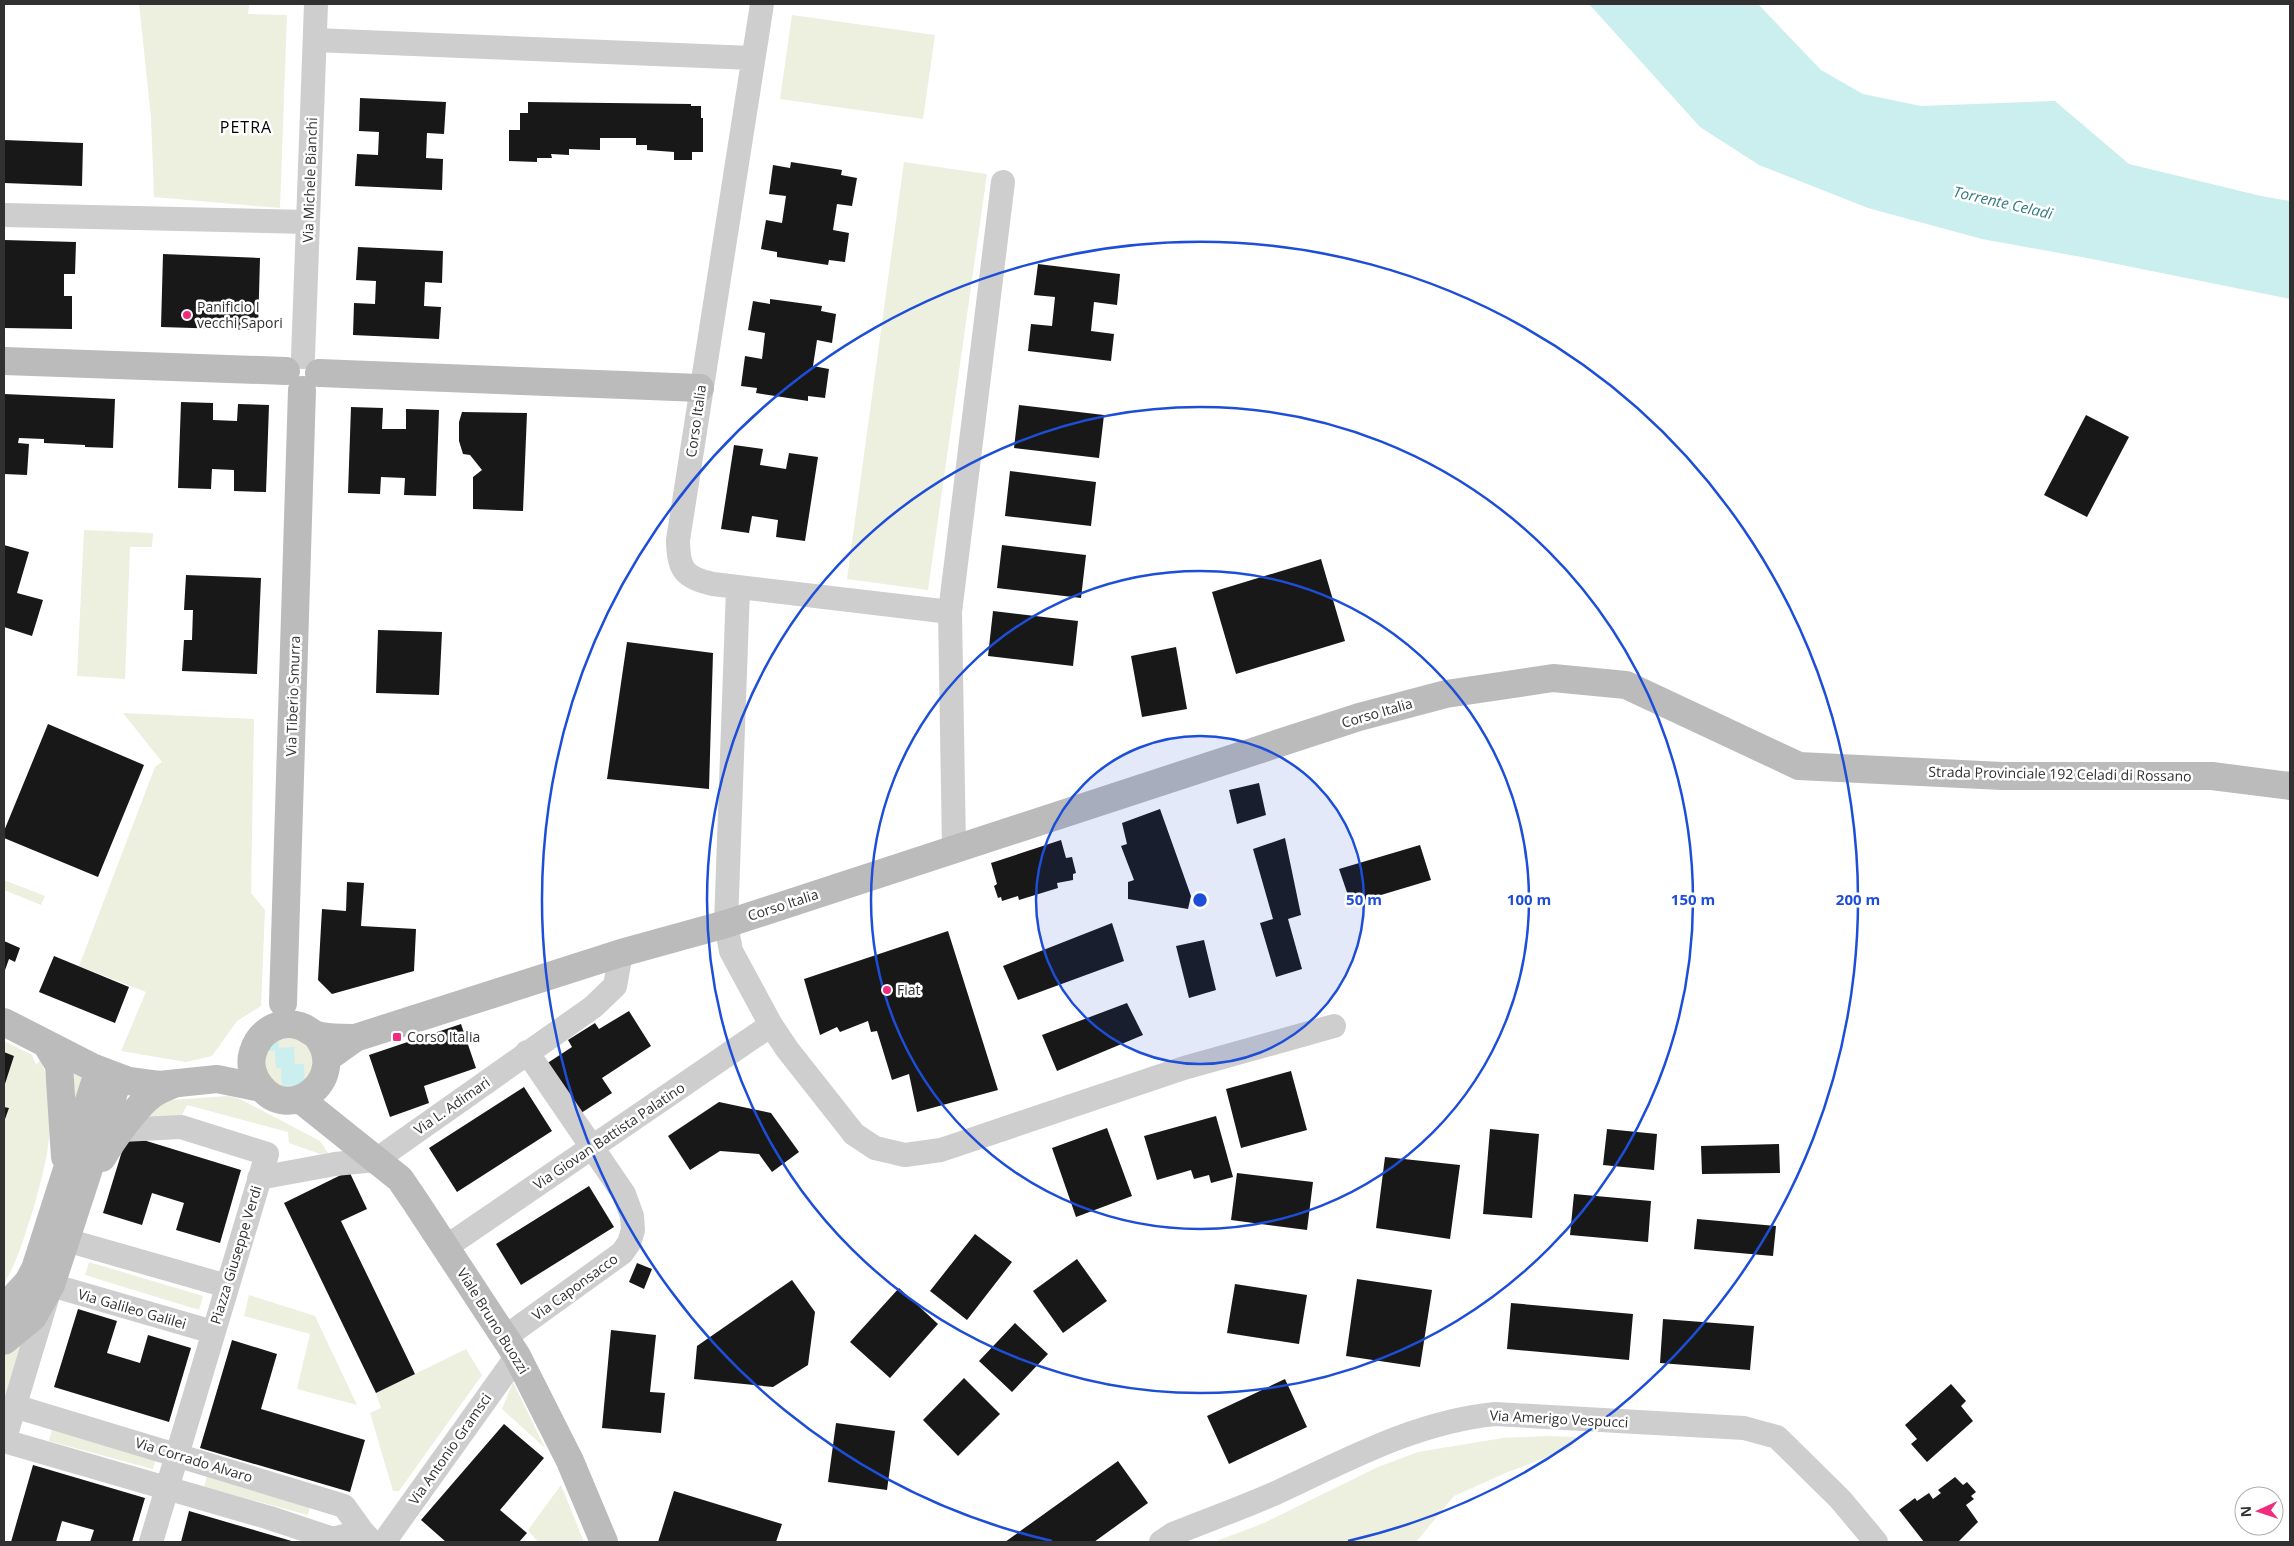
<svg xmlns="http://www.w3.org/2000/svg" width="2294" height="1546" font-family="'Open Sans',sans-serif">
<rect width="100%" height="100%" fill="#fff"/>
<path fill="#edefdf" d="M139,4H249L248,14L287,15L280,208L154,197L151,117Z
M792,15L935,35L923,119L780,99Z
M904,162L987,174L928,590L847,579Z
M84,530L153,533L152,547H130L125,679L77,676Z
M123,713L254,719L251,893L265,910L261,1006L237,1021L212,1056L186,1062L121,1051L146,992L79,966L155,767L162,762Z
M4,880L45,896L41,905L4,890Z
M279,1031L318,1045L313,1084L275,1090L258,1055Z
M4,1041L32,1055L36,1065L41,1059C59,1117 48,1158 32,1213C24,1238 17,1262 4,1284V1124L8,1108L4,1107V1088L14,1056L4,1052Z
M67,1069L89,1081L73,1130Z
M228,1096L240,1099L320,1141L328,1153L320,1154L289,1143L288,1132L187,1105L180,1119L137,1120L158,1101Z
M89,1262L203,1296L199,1310L85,1275Z
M249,1295L315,1316L357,1405L297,1389L310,1334L244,1316Z
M25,1333L4,1401V1349Z
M466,1349L482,1375L399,1491H393L370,1413L381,1408L376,1393Z
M513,1382L545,1448L502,1409Z
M52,1429L156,1458L153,1469L49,1441Z
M1549,1436L1576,1437L1571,1448L1508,1472L1454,1496L1416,1542H1214L1264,1523L1378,1467L1418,1452L1503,1438Z
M207,1475L311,1504L308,1515L204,1487Z
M561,1485L584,1542H538L528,1530Z"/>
<path fill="#cbeeef" d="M1589,4H1758L1821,70L1863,94L1921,106L2055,101L2129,164L2261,196L2290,201V299L2087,258L1982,239L1868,208L1759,165L1700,127Z
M278,1037L279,1048L294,1047L295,1064H304L305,1085L282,1086L281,1068H276L275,1051H267Z"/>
<path fill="#181818" d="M360,98L446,102L444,134L427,133L426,158L443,159L442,190L355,186L357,154L378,155L379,132L359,131Z
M528,102L691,104V106H701V118H703V152H692V160H674V152L647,150V145H636V138H600V150L569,149V155L551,154L552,158H537V162L509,161V130H520V113H528Z
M4,140L83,143L82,186L4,183Z
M791,162L842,170L841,175L857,178L852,206L837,204L833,230L849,233L845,262L829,260L828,265L777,257V252L761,249L766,220L782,223L786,196L769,194L773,165L790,168Z
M4,240L76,242L75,274H64V296H72V329L4,328Z
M358,247L443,251L442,283L425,282L424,306L441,307L439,339L353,335L354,303L375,304L376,281L356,280Z
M163,254L260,258L258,330L161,327Z
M1038,264L1120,274L1117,305L1094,302L1091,331L1114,334L1111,361L1028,351L1031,324L1052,326L1055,297L1034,295Z
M770,299L822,306L821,311L836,314L832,343L817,340L813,366L829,369L825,398L808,396V401L756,393L757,388L741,386L745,356L762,359L765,333L748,330L753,301L770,304Z
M4,394L115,399L113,448L85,447V445L44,443V439L19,438L18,443L29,444L27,475L4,474Z
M181,402L213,403V420L237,421L238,404L269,405L266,492L234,491V470L212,469L211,489L178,488Z
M1019,405L1104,415L1099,458L1014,448Z
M351,407L383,408L382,429H406V409L439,410L436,496L404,495L405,478L381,477L380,494L348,493Z
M462,412L527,413L523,511L473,509V477L482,470L470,455L463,454L459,441V422Z
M2086,415L2129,437L2087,517L2044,495Z
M734,445L763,449L760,465L786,469L789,453L818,457L805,541L776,537L778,520L752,516L749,533L721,529Z
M1010,471L1096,482L1091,526L1005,516Z
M4,545L29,552L17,593L43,600L32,636L4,627Z
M1002,545L1086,555L1081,598L997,588Z
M1321,559L1345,641L1236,674L1212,592Z
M186,575L261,578L257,674L182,671L184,640H192L193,610H184Z
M993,611L1078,621L1073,666L988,656Z
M378,630L442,632L439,695L376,693Z
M627,642L713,653L709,789L607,779Z
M1176,647L1187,709L1142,717L1131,656Z
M48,724L144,765L98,877L4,838V831Z
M1259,783L1266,815L1237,824L1229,790Z
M1160,809L1191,896L1188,909L1128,899V882L1134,880L1121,846L1127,844L1122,823Z
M1285,838L1301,915L1288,919L1302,969L1276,977L1260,923L1273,919L1253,849Z
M1061,840L1066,858L1072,857L1076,873L1073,874V880L1057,883L1058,888L1019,900L1018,896L1002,901L1001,897L998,898L994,886L997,884L991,863Z
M1420,845L1431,880L1351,904L1339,869Z
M347,882L364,883L361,926L416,929L414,971L332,994L318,980L322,909L346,911Z
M1112,923L1124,961L1018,1000L1003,966Z
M948,931L998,1090L917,1112L909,1074L892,1080L877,1031L871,1032L868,1021L840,1032L837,1027L820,1035L804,979Z
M1204,940L1216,990L1189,998L1176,946Z
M4,941L20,948L15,962L9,959L4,973Z
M54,956L129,987L115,1023L39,992Z
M1127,1003L1143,1035L1057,1071L1042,1035Z
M629,1011L651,1046L602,1078L612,1093L578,1115L546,1064L572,1047L568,1040L595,1023L599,1029Z
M461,1024L476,1068L424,1086L429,1103L390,1117L369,1055Z
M4,1052L14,1056L4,1087Z
M1291,1071L1307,1130L1241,1148L1226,1089Z
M524,1087L552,1131L457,1192L429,1148Z
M719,1102L771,1113L799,1152L772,1172L759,1154L720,1151L690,1170L668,1136Z
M4,1107L9,1108L4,1122Z
M1216,1116L1233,1177L1211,1183L1209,1175L1194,1179L1191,1170L1157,1180L1144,1136Z
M1107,1128L1132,1196L1076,1217L1052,1148Z
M1490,1129L1539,1134L1532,1218L1483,1214Z
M1607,1129L1657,1134L1654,1170L1603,1165Z
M127,1135L241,1170L220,1243L176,1230L184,1203L152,1193L142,1225L103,1213Z
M1779,1144L1780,1173L1702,1174L1701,1146Z
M1385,1157L1460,1165L1450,1239L1376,1228Z
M349,1171L367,1209L341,1221L415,1374L376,1393L284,1203Z
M1237,1173L1313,1182L1307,1230L1231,1220Z
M589,1186L614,1227L521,1285L496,1244Z
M1574,1194L1651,1201L1648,1242L1570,1235Z
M1697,1219L1776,1226L1773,1256L1694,1249Z
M975,1234L1012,1262L967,1320L930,1291Z
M1077,1259L1107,1301L1063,1333L1033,1291Z
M637,1263L652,1269L644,1289L629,1282Z
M1357,1279L1432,1290L1420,1367L1346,1356Z
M792,1280L815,1312L808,1365L773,1387L694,1379L697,1346Z
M1235,1284L1307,1295L1299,1344L1227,1333Z
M899,1288L938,1324L890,1378L850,1342Z
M1511,1303L1633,1314L1629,1360L1507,1349Z
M78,1309L117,1321L107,1353L140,1363L148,1335L191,1348L169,1422L54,1387Z
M1663,1319L1754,1326L1750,1370L1660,1363Z
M1015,1323L1048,1354L1012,1392L979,1361Z
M611,1330L656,1335L650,1392L665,1393L661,1433L602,1428Z
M232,1340L277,1354L261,1409L365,1440L350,1492L200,1448Z
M964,1378L1000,1414L958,1456L923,1420Z
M1285,1379L1307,1427L1229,1464L1207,1416Z
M1951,1384L1966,1401L1961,1406L1973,1421L1927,1462L1911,1444L1917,1439L1905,1425Z
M836,1423L895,1431L887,1490L828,1482Z
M504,1424L544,1458L500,1510L527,1533L519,1542H446L421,1520Z
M1118,1461L1148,1503L1094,1542H1005Z
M33,1465L145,1498L132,1542H90L94,1530L62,1521L56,1542H11Z
M1955,1477L1963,1485L1967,1482L1976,1492L1971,1496L1974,1499L1966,1505L1978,1522L1958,1542H1924L1899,1510L1915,1498L1917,1501L1929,1493L1933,1499L1941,1493L1938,1490Z
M674,1491L782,1524L776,1542H658Z
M189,1511L295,1542H181Z"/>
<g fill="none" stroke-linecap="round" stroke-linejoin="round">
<path stroke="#cecece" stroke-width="24" d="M762,4L678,540C678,570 685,578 713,584L950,612
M315,40L752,58
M4,215L308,222
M303,357L316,4
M738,588L726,924L731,951L771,1025L787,1049L854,1134L875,1148L905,1155L941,1150L1184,1068L1334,1026
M954,848L950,612L1003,182
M122,1130L181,1127L267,1154L151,1542
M259,1178L335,1164L376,1160L593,1007L615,986L621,953
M66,1240L227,1286
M446,1247L771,1025
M504,1338L622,1253L629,1243L633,1230L632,1216L624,1194L527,1052
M14,1406L344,1506L362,1531
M4,1441L270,1518L333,1539L362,1531L372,1542
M4,1441L51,1285L213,1332
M384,1542L517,1356
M1161,1542L1173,1534C1208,1520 1244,1507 1278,1492C1349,1459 1416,1422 1495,1414L1744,1428L1777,1437L1840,1499L1876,1542"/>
<path stroke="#bbb" stroke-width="28" d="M4,361L286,371
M319,373L700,388
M283,1003L302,390
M4,1022L92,1067L129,1081L159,1085L217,1079L261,1088
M316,1035C350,1076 292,1125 261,1087C253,1078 249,1064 253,1052C259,1032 279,1019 300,1026C307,1028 311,1033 317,1035C328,1039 343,1037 355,1038
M46,1044L59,1065L65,1157
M327,1058L355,1038L621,953L726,924L1359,717L1446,694L1553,678L1626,685L1799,766L2002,776H2212L2290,786
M300,1099L400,1179L415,1201L517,1356L570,1461L604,1542
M102,1158C112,1141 136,1106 153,1094C159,1090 167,1087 174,1084
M4,1308L28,1282L35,1269L95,1082L107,1074
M4,1341L33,1317L51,1285L115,1089L111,1075"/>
</g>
<circle cx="1200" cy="900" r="164" fill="#1d4ed8" fill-opacity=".12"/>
<g fill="none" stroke="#1d4ed8" stroke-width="2.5">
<circle cx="1200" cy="900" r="164"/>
<circle cx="1200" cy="900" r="329"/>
<circle cx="1200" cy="900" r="493"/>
<path d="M1052 1541A658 658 0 1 1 1348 1541"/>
</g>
<g fill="#f02c7e" stroke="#fff" stroke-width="2">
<circle cx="187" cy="315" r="5"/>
<circle cx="887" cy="990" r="5"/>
<rect x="392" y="1032" width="10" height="10" rx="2.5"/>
</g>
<g text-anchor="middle" stroke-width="5" stroke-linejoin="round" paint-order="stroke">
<g font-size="14" fill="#313131" stroke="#fff">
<text transform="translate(310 180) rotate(-88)" y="5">Via Michele Bianchi</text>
<text transform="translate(696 421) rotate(-82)" y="5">Corso Italia</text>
<text transform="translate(293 696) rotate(-88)" y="5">Via Tiberio Smurra</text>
<text transform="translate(1377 713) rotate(-16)" y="5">Corso Italia</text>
<text transform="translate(2060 774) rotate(1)" y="5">Strada Provinciale 192 Celadi di Rossano</text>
<text transform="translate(783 905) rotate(-18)" y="5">Corso Italia</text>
<text transform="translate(452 1106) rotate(-35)" y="5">Via L. Adimari</text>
<text transform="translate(609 1136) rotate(-34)" y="5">Via Giovan Battista Palatino</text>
<text transform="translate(236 1255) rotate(-73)" y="5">Piazza Giuseppe Verdi</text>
<text transform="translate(575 1287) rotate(-36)" y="5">Via Caponsacco</text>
<text transform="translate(132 1309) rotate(16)" y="5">Via Galileo Galilei</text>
<text transform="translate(493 1321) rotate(58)" y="5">Viale Bruno Buozzi</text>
<text transform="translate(1559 1419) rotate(3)" y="5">Via Amerigo Vespucci</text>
<text transform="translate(450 1449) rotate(-55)" y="5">Via Antonio Gramsci</text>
<text transform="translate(194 1460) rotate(17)" y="5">Via Corrado Alvaro</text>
</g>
<g font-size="14" fill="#313131" stroke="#fff" text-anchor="start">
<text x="197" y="312">Panificio I<tspan x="197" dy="16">vecchi Sapori</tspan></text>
<text x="897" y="995">Fiat</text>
<text x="407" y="1042">Corso Italia</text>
</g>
<g font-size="15" font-style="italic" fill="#317b7f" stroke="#fff">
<text transform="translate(2003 203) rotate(13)" y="5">Torrente Celadi</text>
</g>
<g font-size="16" letter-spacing="1" fill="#000" stroke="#fff">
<text x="246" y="133">PETRA</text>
</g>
</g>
<circle cx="1200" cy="900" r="8" fill="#1d4ed8" stroke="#fff" stroke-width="2.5"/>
<g font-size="15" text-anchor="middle" font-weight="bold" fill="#1d4ed8" stroke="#fff" stroke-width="5" stroke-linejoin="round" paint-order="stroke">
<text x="1364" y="905">50 m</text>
<text x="1529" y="905">100 m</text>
<text x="1693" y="905">150 m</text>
<text x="1858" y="905">200 m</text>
</g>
<rect width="2294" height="1546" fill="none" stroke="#313131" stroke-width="10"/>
<g transform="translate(2259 1511) rotate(267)"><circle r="24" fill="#ffffff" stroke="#adadad"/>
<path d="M0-4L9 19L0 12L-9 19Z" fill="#f02c7e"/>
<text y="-8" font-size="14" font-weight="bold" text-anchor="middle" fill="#313131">N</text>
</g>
</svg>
